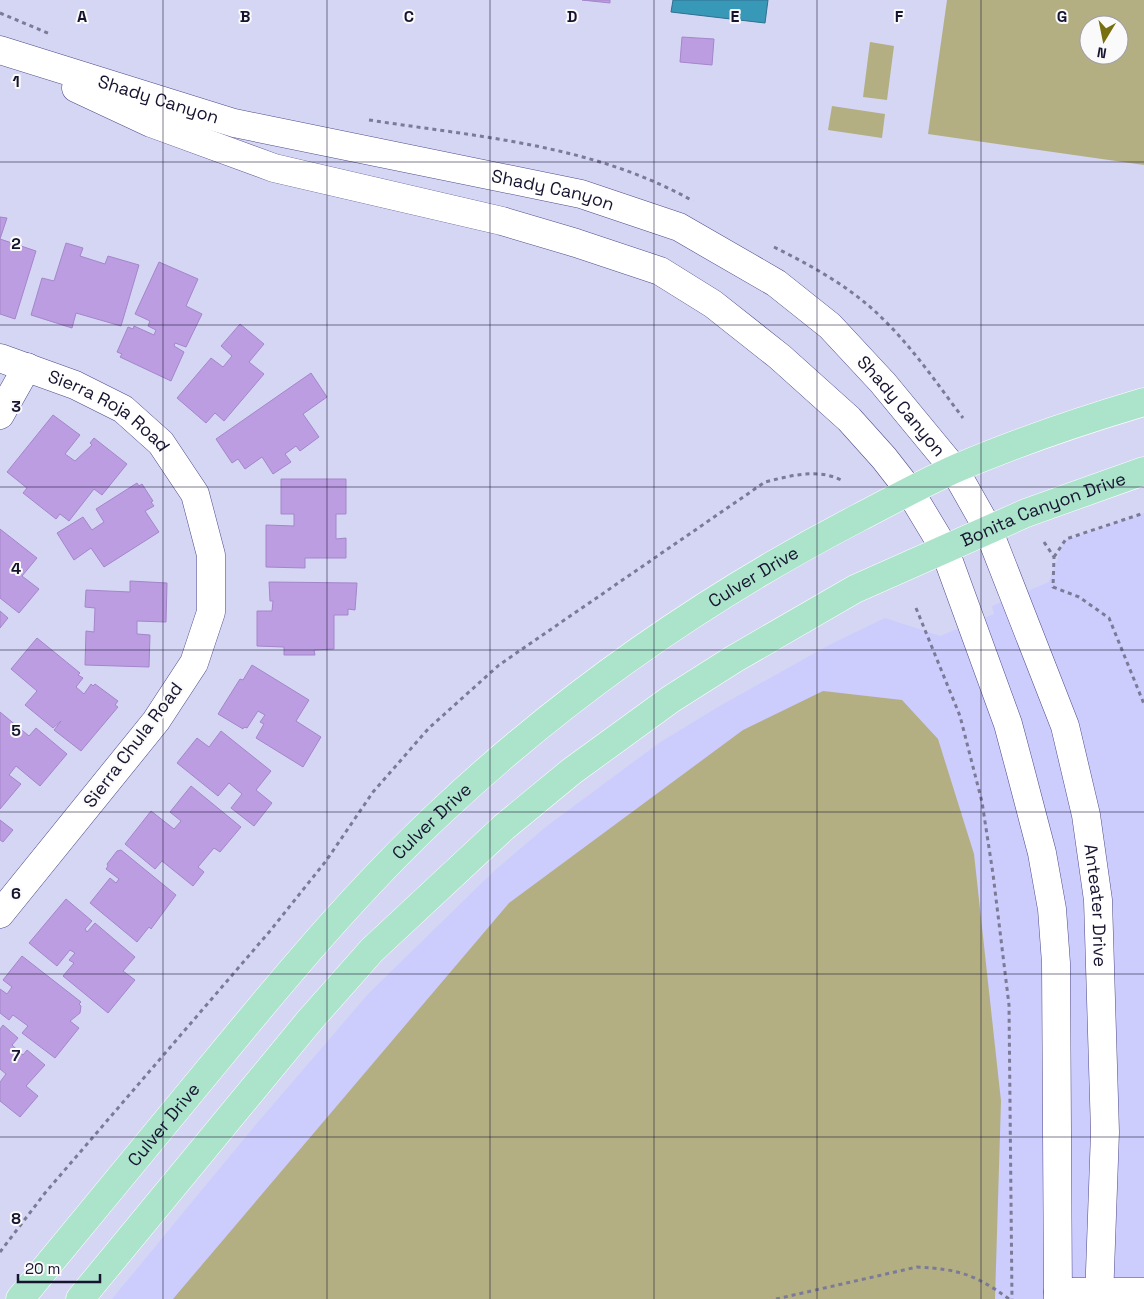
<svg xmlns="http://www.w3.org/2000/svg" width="1144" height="1299" font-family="'Space Grotesk',sans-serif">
<rect width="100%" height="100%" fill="#d5d6f4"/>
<path fill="#ccccfd" d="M1144,513V1299H112L253,1128L369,993L494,871L547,826L659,743L718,707L831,644L885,618L940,636L994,614L992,606L1049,582L1064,541Z"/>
<path fill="#b3af83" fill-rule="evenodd" d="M947,0H1144V165L928,134ZM1089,25H1119V55H1089Z
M870,42L894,46L887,100L863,97Z
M832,106L885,114L882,138L828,130Z
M823,691L902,700L938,739L974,854L1001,1101L995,1299H173L509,903L743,730Z"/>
<path fill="#3898b8" stroke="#2e708f" d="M673,0H768L765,23L671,12Z"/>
<path fill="#bc9de2" stroke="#a486ca" d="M582,0H610V3Z
M682,37L714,39L712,65L680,62Z
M0,217L7,218L0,239L36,251L15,319L0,314Z
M66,243L83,248L80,256L105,264L108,256L139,265L121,326L76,313L72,328L31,315L42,278L54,281Z
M159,262L198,279L186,306L202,314L186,347L175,343L174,346L184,352L171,381L120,357L122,354L117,352L128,327L133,329L134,326L154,335L156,330L148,326L150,321L135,314Z
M240,324L264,344L249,362L264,374L224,421L215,413L206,423L177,398L211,358L223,367L232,356L221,346Z
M311,373L327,397L303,414L319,437L300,451L296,446L285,454L291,462L273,474L262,457L245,469L238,459L232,463L216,439Z
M53,415L80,435L65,454L75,461L92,445L90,443L94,438L127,464L102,495L94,489L69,521L60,514L56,519L23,493L27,488L7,472Z
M281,479H346V514H336V539L346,538V558H305V568L266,567V525L294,526V514H281Z
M137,483L139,486L142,484L153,501L151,502L154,506L145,511L159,532L104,567L91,548L74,560L57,533L83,517L92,530L104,522L96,509Z
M0,529L37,558L22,576L39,589L19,613L0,598Z
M130,581L167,583L166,622L137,621V634L150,635L149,667L85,665L86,631L94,632L95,608L85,607L86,590L130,592Z
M269,582L357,583L355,610L348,609V615H334V649L314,650L315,655H284V647L257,646V611H272L273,601H270Z
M0,611L8,618L0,628Z
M37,638L80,673L78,675L83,678L76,687L84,694L91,684L93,686L95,684L118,701L115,705L118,707L81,751L54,730L61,721L53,728L25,705L37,691L11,669Z
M252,665L309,700L296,721L321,737L303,767L256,738L264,724L260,722L265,715L258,711L247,728L244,727L243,729L218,714L240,679L243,680Z
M0,712L29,736L36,728L67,754L40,786L16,766L9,775L21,784L0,809Z
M221,731L271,771L256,790L272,803L254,826L231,808L242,794L229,783L218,796L177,763L197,738L209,747Z
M191,786L241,827L220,852L214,848L198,867L204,872L193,886L162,861L155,869L125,844L151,811L174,829L181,821L170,812Z
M0,820L13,830L3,842L0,840Z
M121,850L176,895L151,929L149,927L137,942L90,903L110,878L116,883L119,879L106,869L108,866L107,864L117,851Z
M66,899L92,921L85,929L87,932L95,923L135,957L123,971L135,980L108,1013L63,976L74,963L69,960L75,953L70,950L57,966L29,943Z
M22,956L81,1002L79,1004L81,1006L80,1013L70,1021L79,1028L55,1058L22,1033L28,1026L13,1015L9,1020L0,1013V989L7,994L12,987L3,980Z
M3,1025L18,1038L12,1045L23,1055L27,1050L45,1065L26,1086L38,1096L20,1117L0,1101V1082L6,1074L0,1069V1029Z"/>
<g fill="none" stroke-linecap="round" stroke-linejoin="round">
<g stroke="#4e4a89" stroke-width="29">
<g id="street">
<path id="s1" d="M0,358L75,385L123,409L161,443L195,494L211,555V612L194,663L156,721L0,914"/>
<path d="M0,415L27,367"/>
<path d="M1058,1292H1144"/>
</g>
</g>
<g stroke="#4e4a89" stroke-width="29">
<g id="secondary">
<path id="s2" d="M0,50L234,123L581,194L679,227L776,283L830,326L883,383L954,469L988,529L1065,726L1086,815L1098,900L1105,1132L1099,1299"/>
<path d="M76,88L151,123L274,168L502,221L576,243L660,271L713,304L780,357L849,419L884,458L909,490L944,548L1008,724L1020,769L1042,853L1052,909L1056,963L1058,1299"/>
</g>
</g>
<g stroke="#fff" stroke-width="29">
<g id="primary">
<path id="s3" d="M20,1299C84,1221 148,1144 212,1066C285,977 359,888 444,809C568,693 708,596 858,518C891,501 923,483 957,468C1018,442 1080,421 1144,402"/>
<path id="s4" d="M80,1299L310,1020L372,950L504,827L572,771L671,699L734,659L855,589L1026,513L1144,471"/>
</g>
</g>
<path stroke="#7b7b97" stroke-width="3" stroke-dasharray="4 4" stroke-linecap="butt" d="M0,13L50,34
M369,120C480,137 594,145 693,201
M774,247C814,267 854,289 886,322C915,351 938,385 963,418
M1044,542L1054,557L1053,587L1079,597L1109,618L1144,704
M1054,557L1066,539L1144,513
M916,608L960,716L982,802L993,874L1009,1005L1012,1299
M0,1252L45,1193L270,931L326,861L373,792L429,728L499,665L765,482C790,476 817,468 841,480
M776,1299L917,1267C959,1269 976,1275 1009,1299"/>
<use href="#street" stroke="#fff" stroke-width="28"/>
<use href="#secondary" stroke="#fff" stroke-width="28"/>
<use href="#primary" stroke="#ace3cb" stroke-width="28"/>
</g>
<path fill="none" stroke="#16142f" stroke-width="1" stroke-opacity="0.55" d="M163,0V1299M327,0V1299M490,0V1299M654,0V1299M817,0V1299M981,0V1299M0,162H1144M0,325H1144M0,487H1144M0,650H1144M0,812H1144M0,974H1144M0,1137H1144"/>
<g text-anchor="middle" stroke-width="4" stroke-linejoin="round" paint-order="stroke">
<g font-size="18" fill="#16142f" stroke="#fafafa">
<text dy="6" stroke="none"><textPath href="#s2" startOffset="166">Shady Canyon</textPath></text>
<text dy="6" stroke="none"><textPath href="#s2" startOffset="571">Shady Canyon</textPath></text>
<text dy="6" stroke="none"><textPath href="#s2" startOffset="991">Shady Canyon</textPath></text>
<text dy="6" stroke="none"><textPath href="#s1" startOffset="122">Sierra Roja Road</textPath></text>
<text dy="6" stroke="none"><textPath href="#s4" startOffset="1265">Bonita Canyon Drive</textPath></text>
<text dy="6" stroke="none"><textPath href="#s3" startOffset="1036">Culver Drive</textPath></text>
<text transform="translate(133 745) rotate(-53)" y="6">Sierra Chula Road</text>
<text dy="6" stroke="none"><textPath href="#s3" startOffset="631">Culver Drive</textPath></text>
<text dy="6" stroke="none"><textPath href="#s2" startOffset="1536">Anteater Drive</textPath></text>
<text dy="6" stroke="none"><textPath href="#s3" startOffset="226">Culver Drive</textPath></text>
</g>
</g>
<g font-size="16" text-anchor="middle" font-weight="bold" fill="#16142f" stroke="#fafafa" stroke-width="4" stroke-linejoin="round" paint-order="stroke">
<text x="82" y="22">A</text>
<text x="245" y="22">B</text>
<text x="409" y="22">C</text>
<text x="572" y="22">D</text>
<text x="735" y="22">E</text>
<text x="899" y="22">F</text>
<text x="1062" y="22">G</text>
<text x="16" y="87">1</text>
<text x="16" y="249">2</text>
<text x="16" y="412">3</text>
<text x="16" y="574">4</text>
<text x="16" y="736">5</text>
<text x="16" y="899">6</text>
<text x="16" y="1061">7</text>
<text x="16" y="1224">8</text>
</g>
<g transform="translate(1104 40) rotate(190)"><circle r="24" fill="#fafafa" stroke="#9f9ea9"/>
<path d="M0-4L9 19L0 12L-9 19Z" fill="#787010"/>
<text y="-8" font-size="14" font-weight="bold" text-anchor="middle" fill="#16142f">N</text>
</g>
<path d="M18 1274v8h82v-8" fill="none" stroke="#16142f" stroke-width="2.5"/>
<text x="25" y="1274" font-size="15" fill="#16142f" stroke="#fafafa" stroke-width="4" paint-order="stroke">20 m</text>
</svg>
